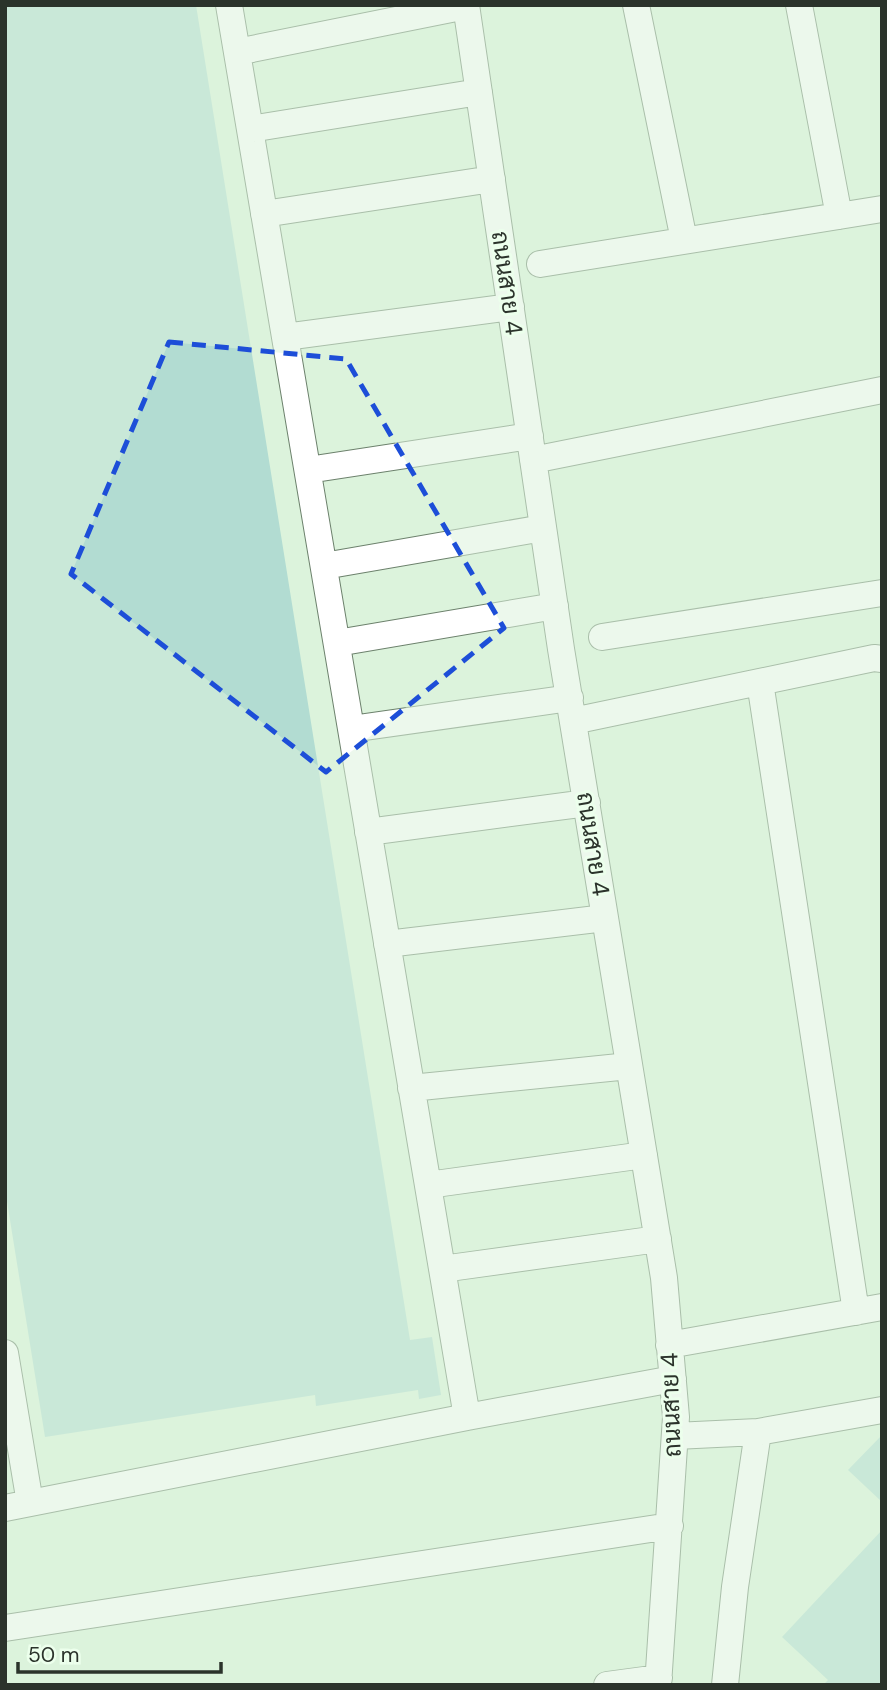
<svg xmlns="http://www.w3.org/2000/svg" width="887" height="1690" font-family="'DM Sans',Sarabun,sans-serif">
<rect width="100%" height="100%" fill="#dcf3dc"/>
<path fill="#b2dcd2" d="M5,5H196L410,1340L432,1337L441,1395L419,1399L418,1390L316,1406L315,1395L45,1437L5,1189Z
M882,1435V1502L848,1470Z
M882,1530V1685H823L828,1680L782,1637Z"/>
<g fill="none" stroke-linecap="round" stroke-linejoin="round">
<g stroke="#6c816c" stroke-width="28">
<path id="minor" d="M229,5L467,1417L673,1379
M466,5L561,649L664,1278L676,1417L658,1685
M636,5L684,240
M799,5L839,216
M237,52L466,6
M250,129L479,92
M264,214L492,179
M540,264L882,209
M285,337L511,307
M533,460L882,390
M308,470L530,436
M324,566L543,528
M602,637L882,593
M337,643L555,606
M760,682L856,1312
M573,721L874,658L882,659
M351,729L570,698
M368,832L587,803
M387,944L605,918
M411,1088L629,1066
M428,1185L644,1155
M442,1269L658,1239
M669,1345L882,1307
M5,1353L30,1503
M675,1436L758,1432L882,1410
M5,1508L467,1417
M5,1628L670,1526
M607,1685L659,1678
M725,1685L735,1587L758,1432"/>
</g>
<use href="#minor" stroke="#fff" stroke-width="26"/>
</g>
<path d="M0 0H887V1690H0ZM169,342L346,359L504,628L326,772L71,574Z" fill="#dcf3dc" fill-opacity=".55" fill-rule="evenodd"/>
<path fill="none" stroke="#1d4ed8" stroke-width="5" stroke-dasharray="14 9" stroke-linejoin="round" d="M169,342L346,359L504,628L326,772L71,574Z"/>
<g text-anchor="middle" stroke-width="6" stroke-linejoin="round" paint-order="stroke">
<g font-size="24" fill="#2b332b" stroke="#ecffec">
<text transform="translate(507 283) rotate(82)" y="8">ถนนสาย 4</text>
<text transform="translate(593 844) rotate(81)" y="8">ถนนสาย 4</text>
<text transform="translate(671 1405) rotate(-92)" y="8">ถนนสาย 4</text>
</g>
</g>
<rect width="887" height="1690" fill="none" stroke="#2b332b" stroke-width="14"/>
<path d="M18 1662v10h203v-10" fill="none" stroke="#2b332b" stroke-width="3.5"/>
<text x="28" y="1662" font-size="21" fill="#2b332b" stroke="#ecffec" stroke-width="5" paint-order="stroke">50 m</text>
</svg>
